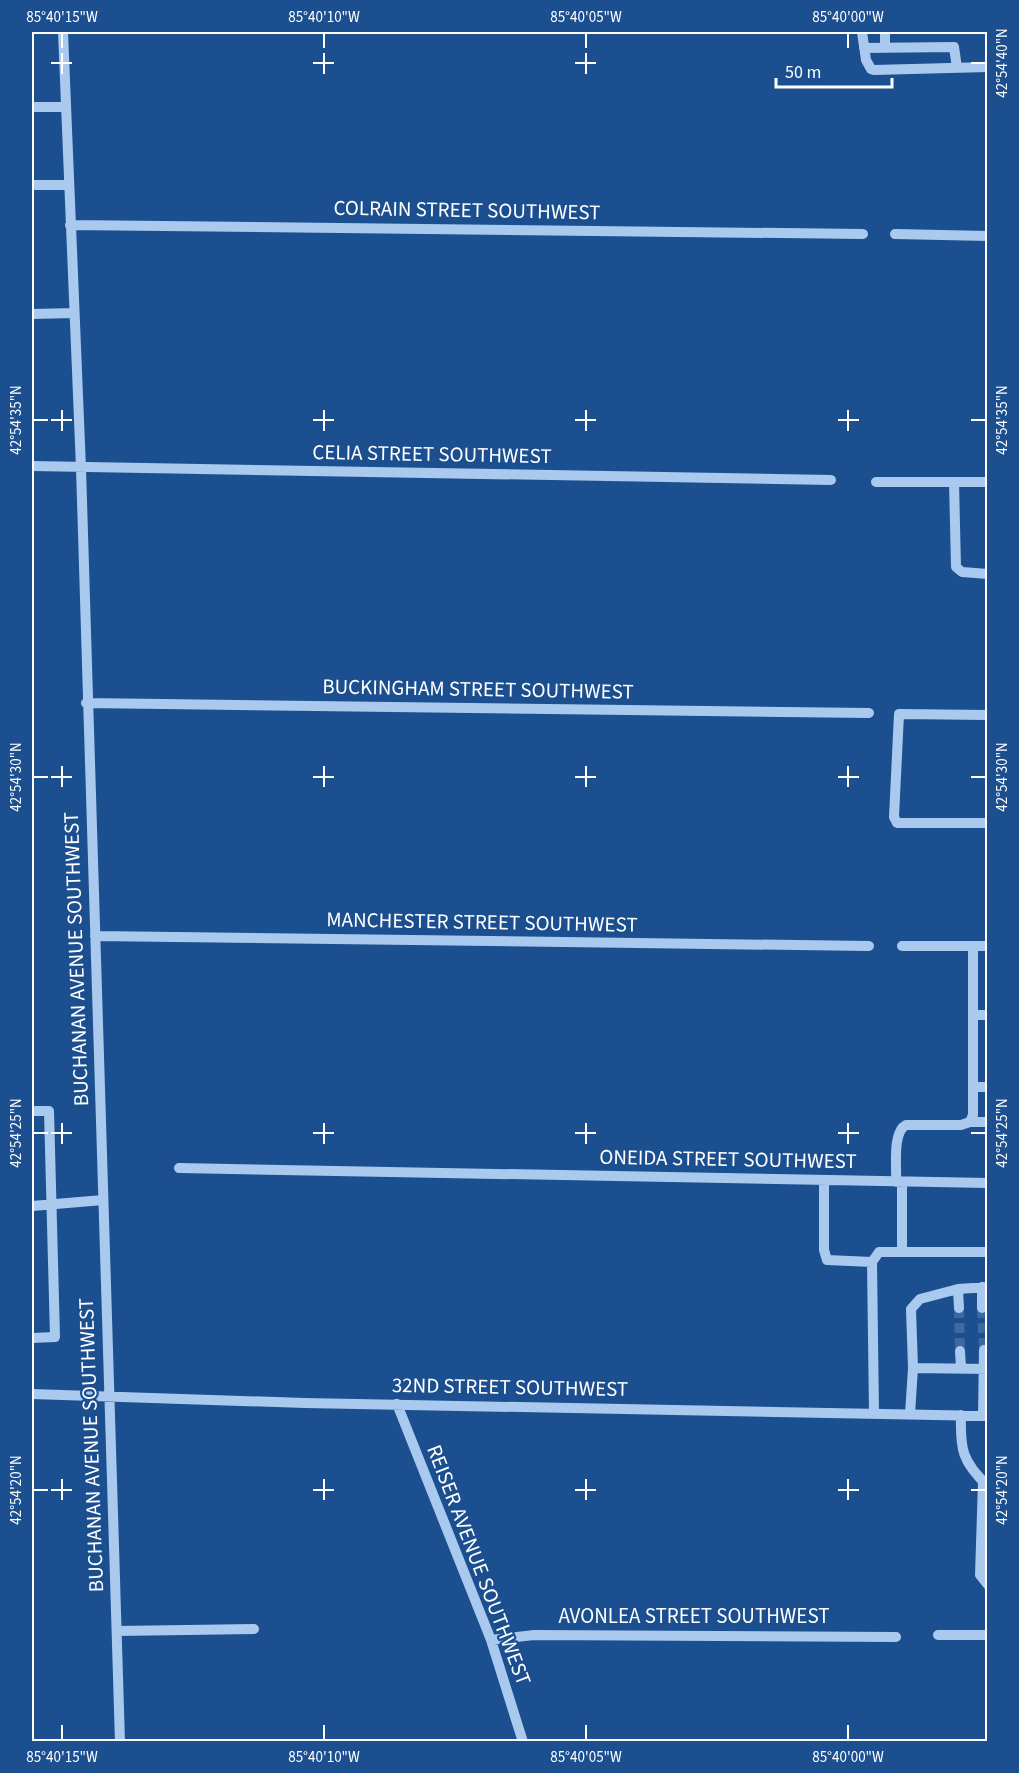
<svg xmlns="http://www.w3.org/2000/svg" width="1019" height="1773" font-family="'Source Sans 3',sans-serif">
<rect width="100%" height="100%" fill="#1b4f8f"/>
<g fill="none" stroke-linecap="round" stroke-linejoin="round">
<path stroke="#3d69a0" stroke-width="10" stroke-dasharray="10 5" stroke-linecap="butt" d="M959,1308L960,1351
M982,1308L984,1350"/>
<path stroke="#a9c9ee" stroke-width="10" d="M63,32L81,468L120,1742
M862,32L866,60L871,69L874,70L988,67
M885,32V47
M864,48L954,47L957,68
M32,107H66
M32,185H69
M70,225L863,234
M895,234L988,236
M32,314L74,313
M32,466L831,480
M876,482H988
M954,482L956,567L962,572L988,574
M86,703L869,713
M988,715L899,714L894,817L897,823H988
M95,936L869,946
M902,946H988
M973,1015H988
M973,1087H988
M32,1111H49L55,1337L32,1338
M970,1122H988
M179,1168L988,1183
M824,1181V1250L827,1260L872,1262
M896,1182C897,1167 892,1132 906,1125H961L970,1122L973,1115V946
M902,1182V1252
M32,1206L103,1200
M982,1287V1308
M959,1308L958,1289L988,1287
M960,1351L961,1368
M913,1368L911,1309L920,1299L958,1289
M32,1394L305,1403L988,1416
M397,1404L491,1640L523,1742
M874,1413L872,1262L879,1252H988
M910,1414L913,1368L988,1369
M961,1415C960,1449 962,1462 988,1486
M983,1416L984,1350
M983,1482L980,1575L988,1585
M117,1631L254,1629
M938,1635H988
M491,1640L534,1635L896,1637"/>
</g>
<path fill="none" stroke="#fff" stroke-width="2" d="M62,33V48M324,33V48M586,33V48M848,33V48M62,53V74M324,53V74M586,53V74M51,63H72M313,63H334M575,63H596M971,63H986M62,410V431M324,410V431M586,410V431M848,410V431M33,420H48M51,420H72M313,420H334M575,420H596M838,420H859M971,420H986M62,766V787M324,766V787M586,766V787M848,766V787M33,777H48M51,777H72M313,777H334M575,777H596M838,777H859M971,777H986M62,1123V1144M324,1123V1144M586,1123V1144M848,1123V1144M33,1133H48M51,1133H72M313,1133H334M575,1133H596M838,1133H859M971,1133H986M62,1479V1500M324,1479V1500M586,1479V1500M848,1479V1500M33,1490H48M51,1490H72M313,1490H334M575,1490H596M838,1490H859M971,1490H986M62,1725V1740M324,1725V1740M586,1725V1740M848,1725V1740"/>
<g text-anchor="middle" stroke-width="4.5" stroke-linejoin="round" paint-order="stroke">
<g font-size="21" fill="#fff" stroke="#1b4f8f">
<text transform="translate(467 210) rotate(1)" y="7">COLRAIN STREET SOUTHWEST</text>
<text transform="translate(432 454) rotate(1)" y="7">CELIA STREET SOUTHWEST</text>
<text transform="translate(478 689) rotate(1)" y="7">BUCKINGHAM STREET SOUTHWEST</text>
<text transform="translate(482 922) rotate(1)" y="7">MANCHESTER STREET SOUTHWEST</text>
<text transform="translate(76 959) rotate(-92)" y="7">BUCHANAN AVENUE SOUTHWEST</text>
<text transform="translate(728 1159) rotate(1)" y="7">ONEIDA STREET SOUTHWEST</text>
<text transform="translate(510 1387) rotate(1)" y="7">32ND STREET SOUTHWEST</text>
<text transform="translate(91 1445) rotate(-92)" y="7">BUCHANAN AVENUE SOUTHWEST</text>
<text transform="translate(479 1565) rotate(69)" y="7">REISER AVENUE SOUTHWEST</text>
<text x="694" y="1623">AVONLEA STREET SOUTHWEST</text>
</g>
</g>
<rect width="1019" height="1773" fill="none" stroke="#1b4f8f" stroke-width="66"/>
<path d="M776 78v9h116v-9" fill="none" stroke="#ffffff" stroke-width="3"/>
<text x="785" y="78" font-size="18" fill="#ffffff" stroke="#1b4f8f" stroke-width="4.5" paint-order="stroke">50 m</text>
<rect x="33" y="33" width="953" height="1707" fill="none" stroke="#fff" stroke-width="2"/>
<g font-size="15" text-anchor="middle" fill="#fff">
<text x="62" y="22">85°40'15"W</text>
<text x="324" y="22">85°40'10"W</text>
<text x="586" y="22">85°40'05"W</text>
<text x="848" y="22">85°40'00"W</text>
<text transform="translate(1002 63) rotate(-90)" y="5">42°54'40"N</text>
<text transform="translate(16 420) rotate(-90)" y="5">42°54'35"N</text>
<text transform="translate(1002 420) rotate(-90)" y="5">42°54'35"N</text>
<text transform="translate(16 777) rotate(-90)" y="5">42°54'30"N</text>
<text transform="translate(1002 777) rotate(-90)" y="5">42°54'30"N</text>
<text transform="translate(16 1133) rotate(-90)" y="5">42°54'25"N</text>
<text transform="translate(1002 1133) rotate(-90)" y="5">42°54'25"N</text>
<text transform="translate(16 1490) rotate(-90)" y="5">42°54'20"N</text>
<text transform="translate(1002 1490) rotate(-90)" y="5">42°54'20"N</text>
<text x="62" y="1762">85°40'15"W</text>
<text x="324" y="1762">85°40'10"W</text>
<text x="586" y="1762">85°40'05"W</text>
<text x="848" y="1762">85°40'00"W</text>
</g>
</svg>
